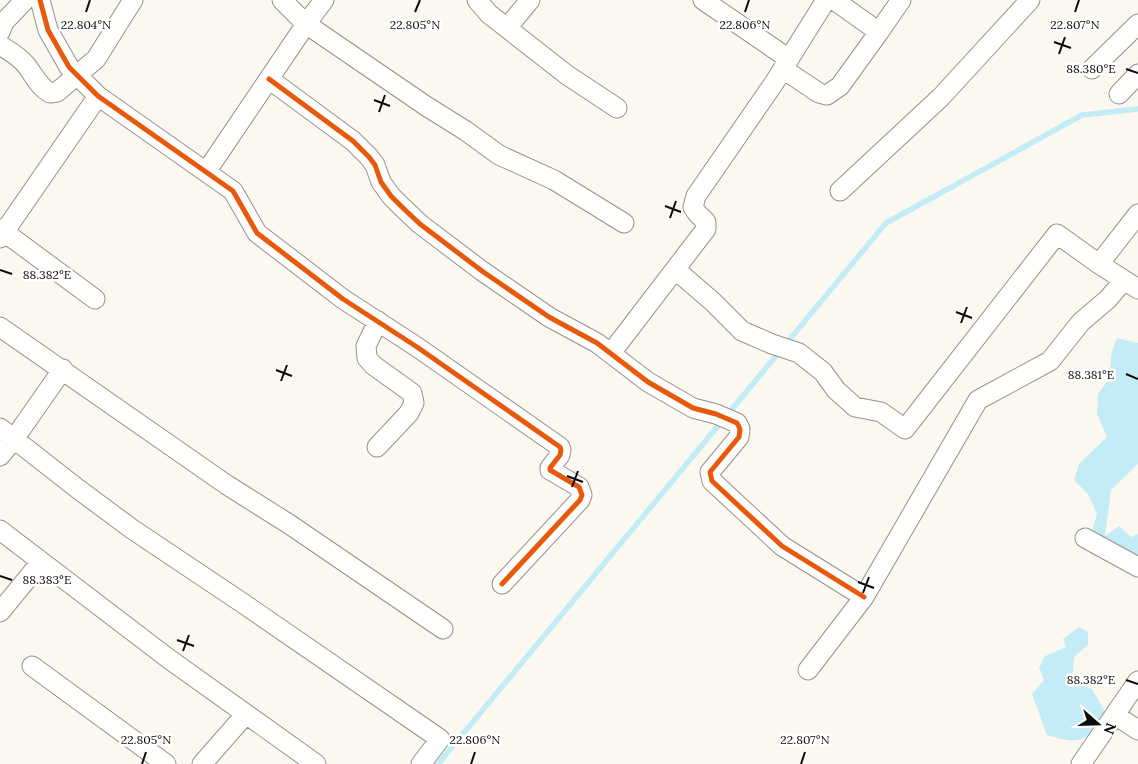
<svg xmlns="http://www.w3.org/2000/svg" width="1138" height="764" font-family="Lora,serif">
<rect width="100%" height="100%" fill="#fbf8f0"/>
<path fill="#c4ecf7" d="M1117,338L1138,343V464L1111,490L1105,536L1119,526L1131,537L1138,534V575L1088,544L1097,514L1088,494L1074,480L1079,464L1107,437L1097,414L1098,394L1109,379L1112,351Z
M1079,627L1088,632V645L1074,657L1072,682L1092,689L1108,717C1083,742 1082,745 1047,735L1032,694L1044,680L1039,668L1045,656L1066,647L1063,639Z"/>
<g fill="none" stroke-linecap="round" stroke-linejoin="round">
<path stroke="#c4ecf7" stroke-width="5.5" d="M438,764L886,223L1082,115L1138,109"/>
<g stroke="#94928f" stroke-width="21">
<path id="street" d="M40,0L48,30L69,67L98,96L233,191L257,233L343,299L417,347L560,447L561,450L560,455L550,468V470L579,487L582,495L580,500L502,584
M282,0L306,24L426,106L466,131L499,155L554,180L624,223
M477,0L489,14L567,75L617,108
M703,0L789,59
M834,0L879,32L901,0
M507,28L530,0
M0,32L4,22L25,0
M0,45C9,51 19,56 26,65C34,75 38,86 50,93L57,92L96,59L133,0
M783,69L819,93L827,95L840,86L879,32
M1092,69L1138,24
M269,79L353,141L369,157L375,165L381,182L391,196L403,208L420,224L482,271L549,317L597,343L648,382L693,408L716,414L737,423L740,429L739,437L710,472L712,481L782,546L864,597
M1119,94L1138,74
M206,172L306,24L324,0
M840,191L941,97L1030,0
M0,229L95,299
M0,238L98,96
M1099,264L1138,289
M676,270L713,302L742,331L772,344L799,353L823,372L836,390L855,407L881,412L905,429L1057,234L1099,264L1138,214
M0,327L227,485L289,524L443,629
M611,353L706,229V222L697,213L693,207L696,196L774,83L826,0
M0,428L78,489L132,529L244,604L440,739L421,764
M377,447L409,413L414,403L412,393L373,365L367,358L366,346L378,321
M0,456L14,439L63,369
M0,530L169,659L316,764
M1085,538L1138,567
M0,612L41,562
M32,666L166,764
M808,670L864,597L978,400L1050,361L1081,322L1108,299L1124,280
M1115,715L1138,730
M202,764L246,714
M1081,764L1138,681"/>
</g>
<use href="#street" stroke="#fefefd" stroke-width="19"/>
<g stroke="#fff" stroke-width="8">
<path id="cycleway" d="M40,0L48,30L69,67L98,96L233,191L257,233L343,299L417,347L560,447L561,450L560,455L550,468V470L579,487L582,495L580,500L502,584
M269,79L353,141L369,157L375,165L381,182L391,196L403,208L420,224L482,271L549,317L597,343L648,382L693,408L716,414L737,423L740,429L739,437L710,472L712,481L782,546L864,597"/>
</g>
<use href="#cycleway" stroke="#e8590c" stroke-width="5"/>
</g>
<path fill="none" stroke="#0c0c0c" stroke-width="2" d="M86,12L90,0M415,12L420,0M745,12L749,0M1075,12L1079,0M1054,42L1071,48M1059,54L1065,37M1126,69L1138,73M374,100L390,106M379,112L385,95M665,206L681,212M670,218L676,201M0,270L12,274M956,312L972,318M961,323L967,307M276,370L292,376M1126,374L1138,379M281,381L287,365M567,476L583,482M572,487L578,471M0,576L12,580M858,582L874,588M863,593L869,577M177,640L194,646M183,651L189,635M1126,680L1138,684M142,764L146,752M471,764L475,752M801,764L805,752"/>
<g font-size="12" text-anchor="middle" fill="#0c0c0c" stroke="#fff" stroke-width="5" stroke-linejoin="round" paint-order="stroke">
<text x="415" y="29">22.805°N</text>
<text x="1075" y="29">22.807°N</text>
<text x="86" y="29">22.804°N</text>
<text x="745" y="29">22.806°N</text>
<text x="1091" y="73">88.380°E</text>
<text x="47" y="279">88.382°E</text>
<text x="1091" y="379">88.381°E</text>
<text x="47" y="584">88.383°E</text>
<text x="1091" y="684">88.382°E</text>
<text x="146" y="744">22.805°N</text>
<text x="475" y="744">22.806°N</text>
<text x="805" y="744">22.807°N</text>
</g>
<g transform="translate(1098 724) rotate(110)" stroke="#ffffff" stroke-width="4" paint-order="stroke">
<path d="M0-4L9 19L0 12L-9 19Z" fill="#0c0c0c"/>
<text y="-8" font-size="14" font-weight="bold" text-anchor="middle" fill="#0c0c0c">N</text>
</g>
</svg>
